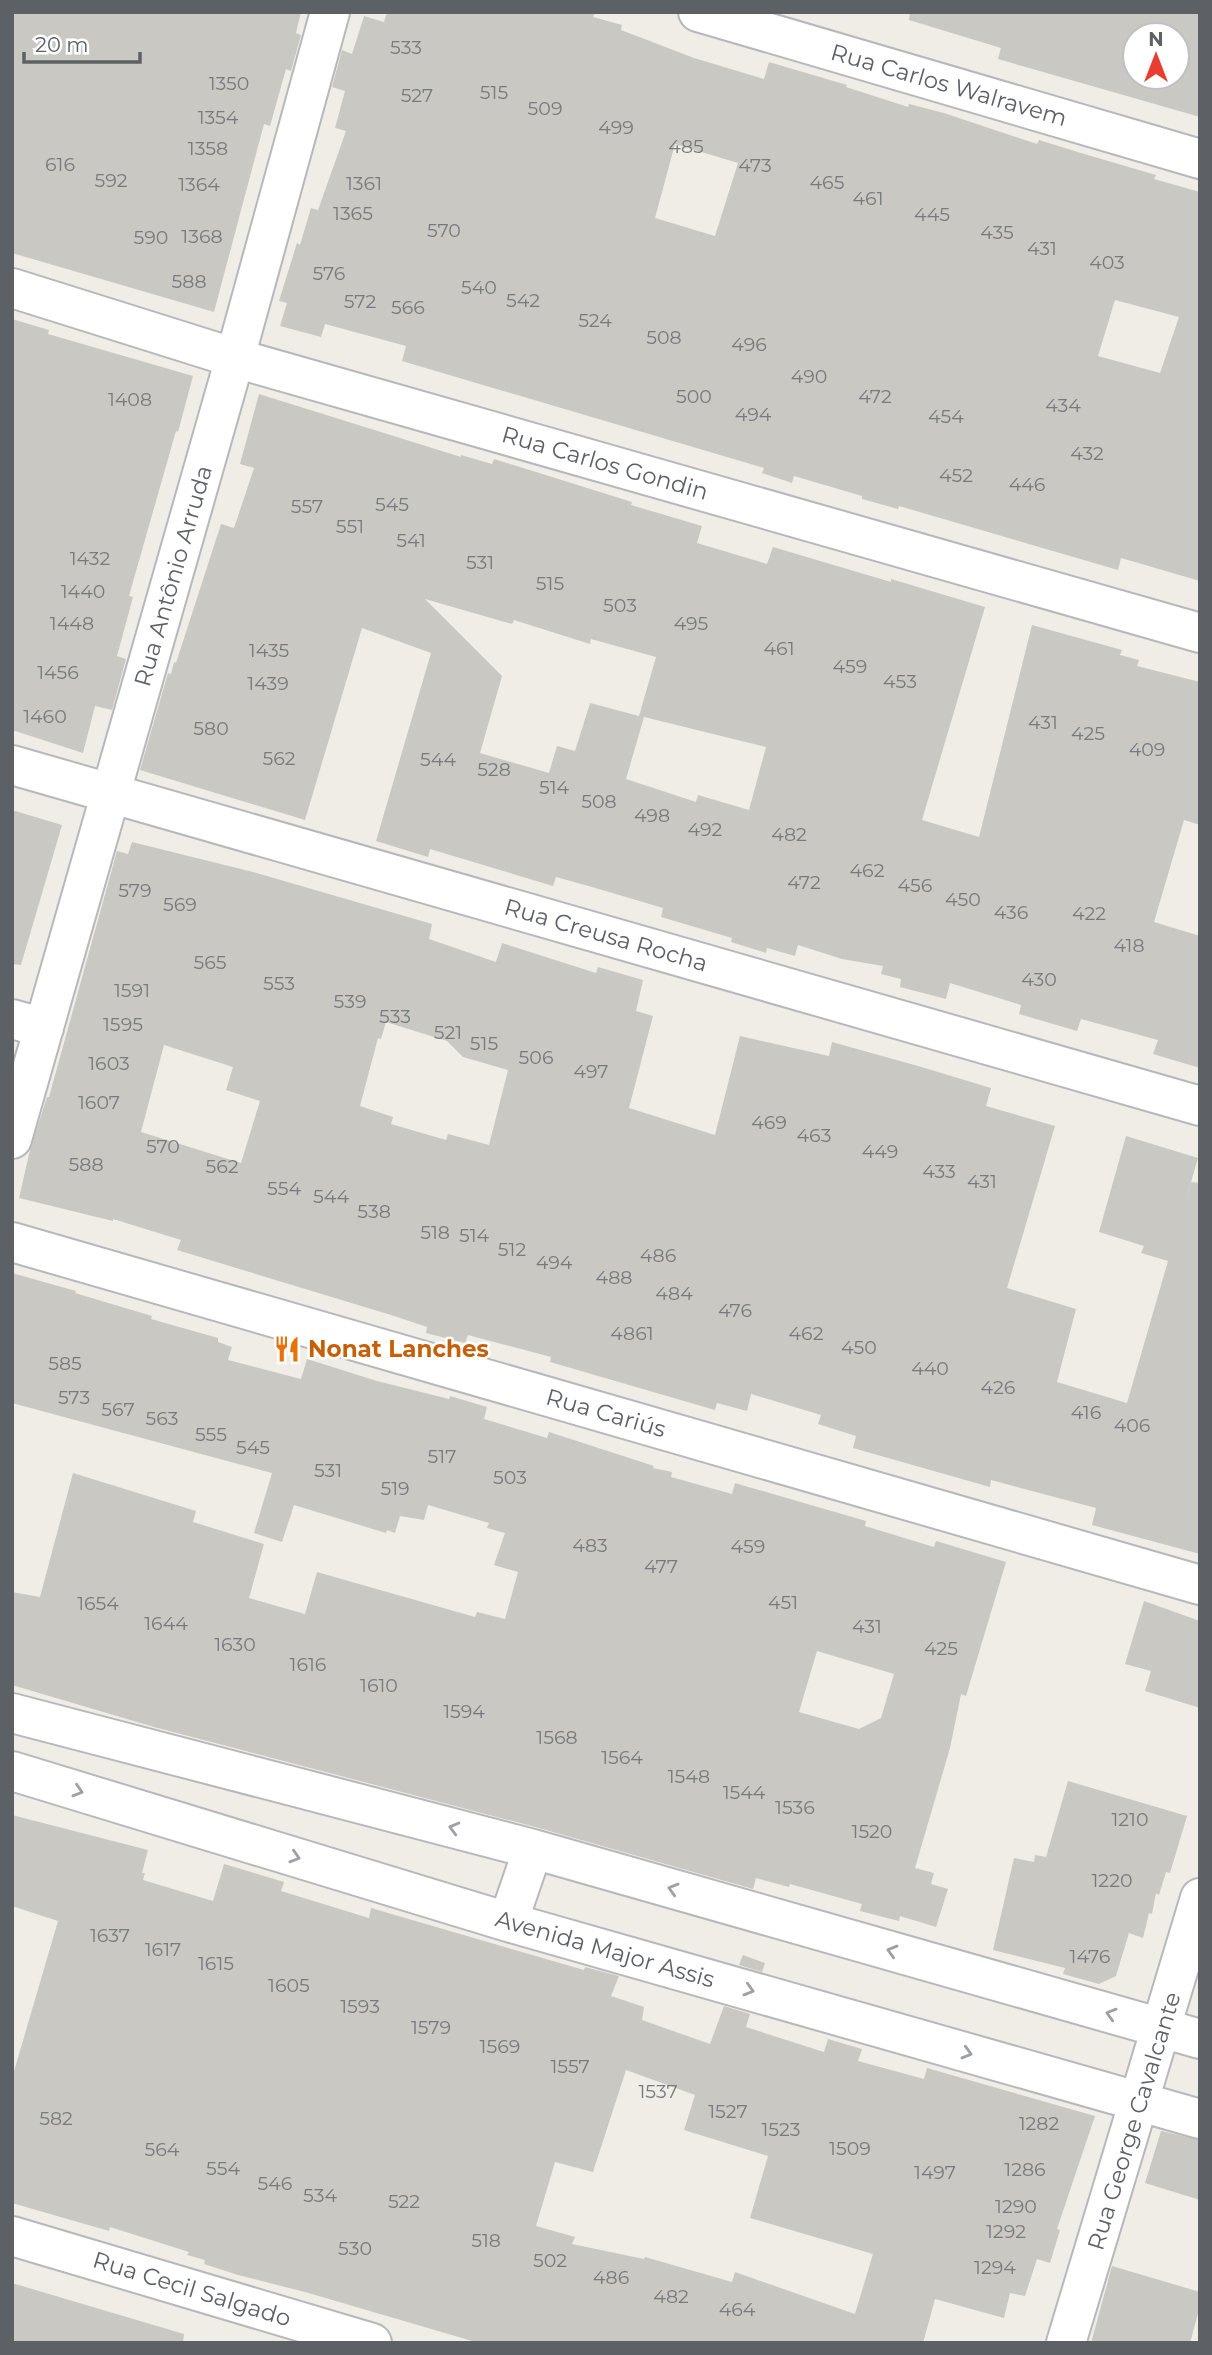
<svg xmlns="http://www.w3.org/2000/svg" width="1212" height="2355" font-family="Montserrat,sans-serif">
<rect width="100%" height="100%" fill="#f0ede6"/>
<path fill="#cac8c3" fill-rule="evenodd" d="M12,12H301L296,33L301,35L291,71L286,69L270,126L264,124L214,312L12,253Z
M387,12H595L593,17L622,25L621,30L694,58L764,79L769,62L847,85L846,87L908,107L909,104L944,113L1037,144L1039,140L1081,153L1156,175L1154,179L1200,192V581L1121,558L1118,570L899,506L898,509L862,499V496L794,476L792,483L762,473L764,468L402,361L406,346L325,324L321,337L280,326L287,303L279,301L297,243L300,245L311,208L318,210L346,131L335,128L345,91L332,87L342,50L352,54L364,16L384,22ZM675,144L738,163L715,236L655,218ZM1115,300L1179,317L1160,373L1098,356Z
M910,12H1200V117L998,59L1001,48L909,20ZM1135,35H1177V77H1135Z
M12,319L49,330L48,334L193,376L178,432L176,431L129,596L133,597L117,656L126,659L112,710L95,706L83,753L12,730Z
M259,394L461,457V455L492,464L494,459L632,502L631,505L702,526L697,543L767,564L773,547L891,582V579L985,607L922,820L979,837L1032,625L1122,650L1120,655L1139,660L1137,666L1200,682V825L1184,820L1154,922L1200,936V1068L1153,1054L1158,1040L1081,1019L1077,1031L1019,1014L1021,1005L950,983L946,999L900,987L901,979L881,974L883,966L842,959L798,945L795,956L767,948L766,953L731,942L732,938L661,917L663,908L592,887L556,877L553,886L430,849L428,857L376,841L431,653L362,628L305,820L140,770L168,673L171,674L174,662L176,663L221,524L234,528L254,468L240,464ZM425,599L512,624L514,620L590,644L591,639L656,657L639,716L590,703L575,751L557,746L549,773L480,753L502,676ZM644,717L766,747L749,810L698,795L696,802L626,779Z
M12,810L62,825L21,965L12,964Z
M132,842L253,872L432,924L429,939L496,962L502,943L596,973L598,967L643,980L636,1011L653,1016L629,1108L715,1135L740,1036L829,1056L832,1042L918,1066L991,1088L986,1106L1055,1126L1007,1288L1076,1309L1057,1382L1127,1403L1168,1261L1141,1253L1144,1246L1099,1232L1126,1136L1198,1158L1179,1224L1191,1182L1200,1183V1554L1092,1525L1096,1508L991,1480L990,1487L853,1448L856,1436L818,1424L821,1415L751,1394L747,1411L717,1403L715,1410L550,1362L551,1357L468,1335L465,1343L426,1333L427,1327L391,1315L177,1250L181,1240L113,1219V1221L19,1198L30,1150L47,1097H49L117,851L128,854ZM386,1022L447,1041L463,1057L508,1070L489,1145L448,1134L446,1140L391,1124L393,1117L360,1106L378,1038L381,1039ZM164,1045L233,1067L226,1090L260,1101L241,1163L141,1132Z
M12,1273L76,1291L75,1293L152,1316L151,1319L218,1338V1342L232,1347L228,1360L301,1379L307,1359L377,1381L449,1399L450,1396L487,1407L484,1419L547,1438L549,1432L654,1466L653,1468L672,1472L671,1477L732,1494L735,1483L866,1521L865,1526L934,1547L936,1541L1006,1562L966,1696L961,1694L950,1748L915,1868L934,1873L931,1884L948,1889L936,1927L900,1916L899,1921L860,1911L862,1904L790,1884L789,1887L756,1878L753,1889L539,1828L154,1727L12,1685V1592L40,1597L73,1473L196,1511L193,1522L264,1544L249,1598L305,1614L317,1572L475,1617L477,1612L505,1619L518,1572L494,1565L505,1533L487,1528L489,1523L428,1505L424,1520L400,1516L395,1533L387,1530L386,1533L294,1505L282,1542L254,1533L272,1473L12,1403ZM817,1651L894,1674L881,1718L859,1729L799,1712Z
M1144,1601L1200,1621V1708L1145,1691L1151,1671L1125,1664Z
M1068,1781L1187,1816L1170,1873L1166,1872L1159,1895L1156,1893L1152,1914L1149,1913L1143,1938L1129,1933L1116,1976L1099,1984L1063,1974L1065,1968L993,1950L1014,1858L1034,1862L1035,1855L1046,1857Z
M12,1815L148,1850L142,1873H145L143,1880L213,1901L224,1864L284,1882L281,1891L369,1918L371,1908L584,1970L585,1967L619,1976L611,1996L644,2007L642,2020L710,2044L724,2006L750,2014L746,2027L824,2052L828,2039L862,2049L858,2061L924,2079L927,2068L1095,2116L1057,2229L1060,2230L1050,2263L1037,2259L1025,2296L1010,2293L1004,2318L935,2299L923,2343H479L305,2292L238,2275L204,2264L205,2260L187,2255L189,2252L110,2227L109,2231L12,2203V2078L58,1921L12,1906ZM626,2070L695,2095L684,2130L768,2156L750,2218L873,2254L855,2314L735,2272L732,2282L645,2257L644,2259L572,2244L575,2237L536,2226L555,2162L593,2172Z
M743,1955L765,1963L762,1972L739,1965Z
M1161,2131L1200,2140V2200L1145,2183Z
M1112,2266L1200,2292V2306L1190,2343H1091Z
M12,2283L184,2334L183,2343H12Z"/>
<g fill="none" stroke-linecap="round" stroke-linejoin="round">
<g stroke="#b6b8bc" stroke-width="42">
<path id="minor" d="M698,12L1200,159
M12,288L235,358L1200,633
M12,765L1200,1106
M12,1019L44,1028
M12,1139L235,358L330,12
M12,1242L1200,1585
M12,2236L372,2343
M1066,2343L1200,1898"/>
</g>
<g stroke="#b6b8bc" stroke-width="42">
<path id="tertiary" d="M12,1713L533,1849L1200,2039
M12,1771L508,1922L1200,2119
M508,1922L533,1849"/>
</g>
<use href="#minor" stroke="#fff" stroke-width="38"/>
<use href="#tertiary" stroke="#fff" stroke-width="38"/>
</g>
<defs><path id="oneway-chevron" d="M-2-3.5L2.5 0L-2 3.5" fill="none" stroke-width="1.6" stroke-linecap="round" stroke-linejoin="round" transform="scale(1.75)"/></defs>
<g stroke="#9ea0a3">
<use href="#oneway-chevron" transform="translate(78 1791) rotate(17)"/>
<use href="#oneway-chevron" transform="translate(454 1828) rotate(-165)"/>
<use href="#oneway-chevron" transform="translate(295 1857) rotate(17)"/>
<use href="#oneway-chevron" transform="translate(673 1889) rotate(-164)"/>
<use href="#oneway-chevron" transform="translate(892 1951) rotate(-164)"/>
<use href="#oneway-chevron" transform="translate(749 1990) rotate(16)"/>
<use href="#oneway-chevron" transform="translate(1111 2014) rotate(-164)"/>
<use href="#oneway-chevron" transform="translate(967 2053) rotate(16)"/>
</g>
<defs>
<g id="restaurant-bare" transform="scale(2.1)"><path d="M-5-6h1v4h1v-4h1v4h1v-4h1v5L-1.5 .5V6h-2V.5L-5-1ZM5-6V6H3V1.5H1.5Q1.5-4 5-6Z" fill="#e8710a" stroke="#fff" stroke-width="2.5" paint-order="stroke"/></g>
</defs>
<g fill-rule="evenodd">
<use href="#restaurant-bare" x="287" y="1349"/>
</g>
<g text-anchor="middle" stroke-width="5" stroke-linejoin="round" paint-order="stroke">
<g font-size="19" fill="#787b7d">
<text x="406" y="54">533</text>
<text x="229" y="90">1350</text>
<text x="494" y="99">515</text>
<text x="417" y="102">527</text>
<text x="545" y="115">509</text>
<text x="218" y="124">1354</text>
<text x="616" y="134">499</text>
<text x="686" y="153">485</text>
<text x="208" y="155">1358</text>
<text x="60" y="171">616</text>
<text x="755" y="172">473</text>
<text x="111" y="187">592</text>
<text x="827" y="189">465</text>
<text x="364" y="190">1361</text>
<text x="199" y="191">1364</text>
<text x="868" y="205">461</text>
<text x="353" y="220">1365</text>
<text x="932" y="221">445</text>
<text x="444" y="237">570</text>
<text x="997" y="239">435</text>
<text x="202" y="243">1368</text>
<text x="151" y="244">590</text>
<text x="1042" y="255">431</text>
<text x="1107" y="269">403</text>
<text x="329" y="280">576</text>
<text x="189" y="288">588</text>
<text x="479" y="294">540</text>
<text x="523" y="307">542</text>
<text x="360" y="308">572</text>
<text x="408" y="314">566</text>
<text x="595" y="327">524</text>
<text x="664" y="344">508</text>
<text x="749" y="351">496</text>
<text x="809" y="383">490</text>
<text x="694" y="403">500</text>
<text x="875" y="403">472</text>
<text x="130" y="406">1408</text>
<text x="1063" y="412">434</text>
<text x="753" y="421">494</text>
<text x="946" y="423">454</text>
<text x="1087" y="460">432</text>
<text x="956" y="482">452</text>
<text x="1027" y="491">446</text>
<text x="392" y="511">545</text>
<text x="307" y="513">557</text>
<text x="350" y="533">551</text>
<text x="411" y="547">541</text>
<text x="90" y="565">1432</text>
<text x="480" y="569">531</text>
<text x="550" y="590">515</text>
<text x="83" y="598">1440</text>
<text x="620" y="612">503</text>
<text x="72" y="630">1448</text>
<text x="691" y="630">495</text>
<text x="779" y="655">461</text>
<text x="269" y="657">1435</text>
<text x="850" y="673">459</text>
<text x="58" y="679">1456</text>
<text x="900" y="688">453</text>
<text x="268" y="690">1439</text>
<text x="45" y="723">1460</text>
<text x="1043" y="729">431</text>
<text x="211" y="735">580</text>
<text x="1088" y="740">425</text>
<text x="1147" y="756">409</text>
<text x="279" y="765">562</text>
<text x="438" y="766">544</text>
<text x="494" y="776">528</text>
<text x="554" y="794">514</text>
<text x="599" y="808">508</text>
<text x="652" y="822">498</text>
<text x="705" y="836">492</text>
<text x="789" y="841">482</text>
<text x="867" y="877">462</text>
<text x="804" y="889">472</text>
<text x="915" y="892">456</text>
<text x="135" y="897">579</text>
<text x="963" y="906">450</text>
<text x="180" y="911">569</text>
<text x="1011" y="919">436</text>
<text x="1089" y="920">422</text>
<text x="1129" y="952">418</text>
<text x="210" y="969">565</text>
<text x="1039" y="986">430</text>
<text x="279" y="990">553</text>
<text x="132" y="997">1591</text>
<text x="350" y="1008">539</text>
<text x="395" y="1023">533</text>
<text x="123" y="1031">1595</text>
<text x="448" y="1039">521</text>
<text x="484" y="1050">515</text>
<text x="536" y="1064">506</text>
<text x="109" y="1070">1603</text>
<text x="591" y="1078">497</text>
<text x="99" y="1109">1607</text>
<text x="769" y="1129">469</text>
<text x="814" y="1142">463</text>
<text x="163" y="1153">570</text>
<text x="880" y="1158">449</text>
<text x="86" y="1171">588</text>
<text x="222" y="1173">562</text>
<text x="939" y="1178">433</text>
<text x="982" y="1188">431</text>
<text x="284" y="1195">554</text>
<text x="331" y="1203">544</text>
<text x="374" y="1218">538</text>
<text x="435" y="1239">518</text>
<text x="474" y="1242">514</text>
<text x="512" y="1256">512</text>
<text x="658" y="1262">486</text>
<text x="554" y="1269">494</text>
<text x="614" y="1284">488</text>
<text x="674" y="1300">484</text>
<text x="735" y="1317">476</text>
<text x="632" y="1340">4861</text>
<text x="806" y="1340">462</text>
<text x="859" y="1354">450</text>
<text x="65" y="1370">585</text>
<text x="930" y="1375">440</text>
<text x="998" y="1394">426</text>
<text x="74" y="1404">573</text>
<text x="118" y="1416">567</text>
<text x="1086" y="1419">416</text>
<text x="162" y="1425">563</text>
<text x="1132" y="1432">406</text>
<text x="211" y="1441">555</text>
<text x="253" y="1454">545</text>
<text x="442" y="1463">517</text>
<text x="328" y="1477">531</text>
<text x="510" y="1484">503</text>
<text x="395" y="1495">519</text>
<text x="590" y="1552">483</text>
<text x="748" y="1553">459</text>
<text x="661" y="1573">477</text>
<text x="783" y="1609">451</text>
<text x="98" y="1610">1654</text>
<text x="166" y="1630">1644</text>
<text x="867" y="1633">431</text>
<text x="235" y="1651">1630</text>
<text x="941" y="1655">425</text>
<text x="308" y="1671">1616</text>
<text x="379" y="1692">1610</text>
<text x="464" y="1718">1594</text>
<text x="557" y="1744">1568</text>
<text x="622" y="1764">1564</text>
<text x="689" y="1783">1548</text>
<text x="744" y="1799">1544</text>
<text x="795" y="1814">1536</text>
<text x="1130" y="1826">1210</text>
<text x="872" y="1838">1520</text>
<text x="1112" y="1887">1220</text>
<text x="110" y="1942">1637</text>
<text x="163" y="1956">1617</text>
<text x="1090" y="1963">1476</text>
<text x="216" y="1970">1615</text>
<text x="289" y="1992">1605</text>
<text x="360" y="2013">1593</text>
<text x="431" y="2034">1579</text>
<text x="500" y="2053">1569</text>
<text x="570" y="2073">1557</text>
<text x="658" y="2098">1537</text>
<text x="728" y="2118">1527</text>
<text x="56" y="2125">582</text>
<text x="1039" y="2130">1282</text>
<text x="781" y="2136">1523</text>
<text x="850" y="2155">1509</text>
<text x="162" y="2156">564</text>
<text x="223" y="2175">554</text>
<text x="1025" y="2176">1286</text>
<text x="935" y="2179">1497</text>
<text x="275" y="2190">546</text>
<text x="320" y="2202">534</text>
<text x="404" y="2208">522</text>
<text x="1016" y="2213">1290</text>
<text x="1006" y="2238">1292</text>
<text x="486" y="2247">518</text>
<text x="355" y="2255">530</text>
<text x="550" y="2267">502</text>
<text x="995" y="2274">1294</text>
<text x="611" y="2284">486</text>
<text x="671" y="2303">482</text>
<text x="737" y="2316">464</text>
</g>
<g font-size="23" fill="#5d6166" stroke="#fff">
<text transform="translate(949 85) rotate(16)" y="8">Rua Carlos Walravem</text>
<text transform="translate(605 463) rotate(16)" y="8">Rua Carlos Gondin</text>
<text transform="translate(173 576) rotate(-74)" y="8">Rua Antônio Arruda</text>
<text transform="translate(606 935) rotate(16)" y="8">Rua Creusa Rocha</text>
<text transform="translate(606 1413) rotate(16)" y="8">Rua Cariús</text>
<text transform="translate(605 1949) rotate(16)" y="8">Avenida Major Assis</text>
<text transform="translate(1134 2121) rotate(-73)" y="8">Rua George Cavalcante</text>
<text transform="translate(192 2289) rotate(17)" y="8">Rua Cecil Salgado</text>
</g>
<g font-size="23" font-weight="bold" fill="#c56008" stroke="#fff" text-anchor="start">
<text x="308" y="1357">Nonat Lanches</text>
</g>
</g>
<rect width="1212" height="2355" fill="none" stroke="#5d6166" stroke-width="28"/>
<g transform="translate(1156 56)"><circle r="33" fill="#ffffff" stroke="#bec0c2" stroke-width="2"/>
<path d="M0-5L12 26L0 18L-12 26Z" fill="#ea3d31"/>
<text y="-10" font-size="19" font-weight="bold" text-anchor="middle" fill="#5d6166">N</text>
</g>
<path d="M24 52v10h116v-10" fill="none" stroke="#5d6166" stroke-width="3.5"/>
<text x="35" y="52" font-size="21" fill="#5d6166" stroke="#ffffff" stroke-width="5" paint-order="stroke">20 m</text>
</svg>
